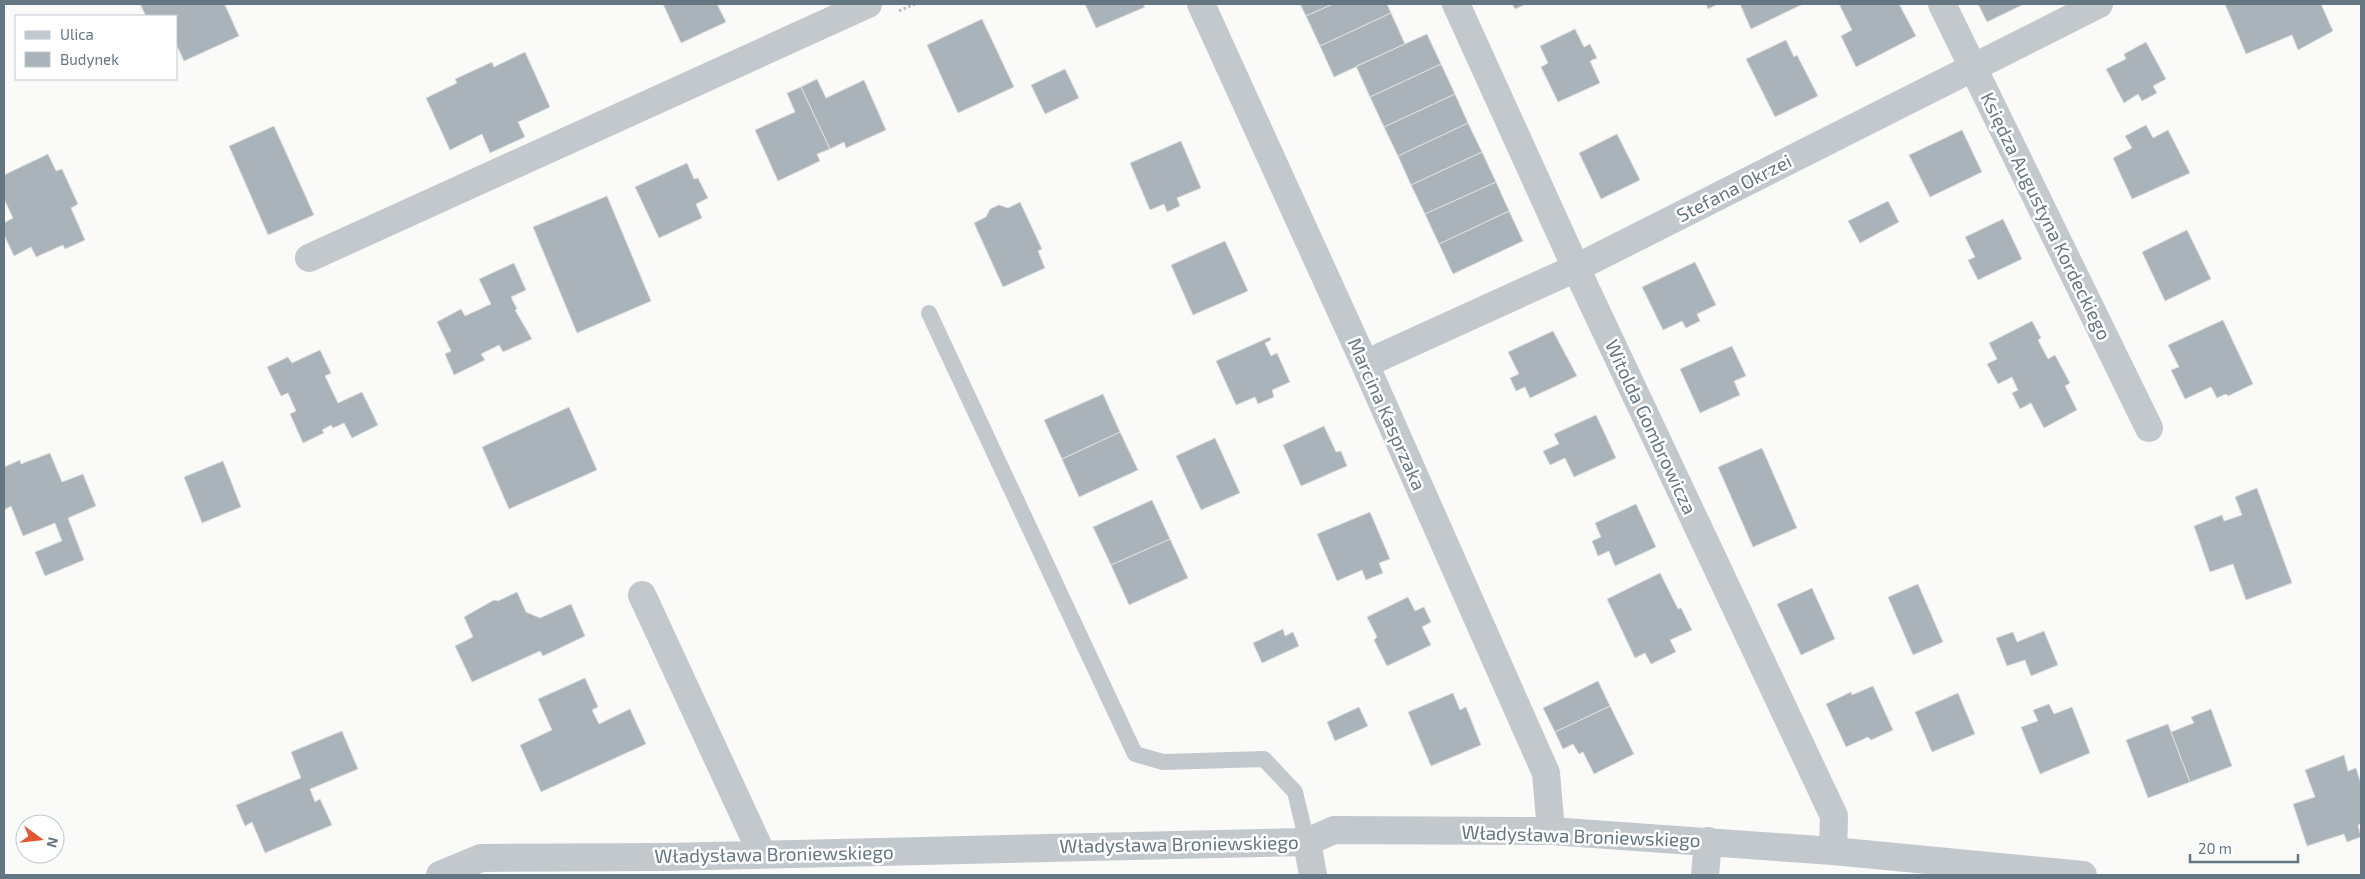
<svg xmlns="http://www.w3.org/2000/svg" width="2365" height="879" font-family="'Exo 2',sans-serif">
<rect width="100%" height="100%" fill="#fafaf8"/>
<path fill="#aab3b9" stroke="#dcdcda" d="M140,4H228L225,5L239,36L184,61L176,44V16H146Z
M663,4H717L726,22L681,43Z
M1085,4H1143L1145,7L1096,28Z
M1300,4H1333L1306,16Z
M1333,4H1387L1391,13L1320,46L1306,16Z
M1512,4H1526L1515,9Z
M1706,4H1718L1708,9Z
M1740,4H1803L1751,29Z
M1839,4H1899L1916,36L1856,67L1841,36L1852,30Z
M1978,4H2024L1987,22Z
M2225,4H2321L2333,31L2298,50L2292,35L2246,54Z
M1391,13L1405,44L1334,77L1320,46Z
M982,19L1014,87L958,113L927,45Z
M1575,29L1584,47L1590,44L1597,58L1590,61L1600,83L1558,102L1541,67L1548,63L1540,46Z
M1427,34L1441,64L1370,97L1356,66Z
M1786,40L1794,57L1797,55L1818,96L1775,117L1746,59Z
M2146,42L2166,79L2153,86L2157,93L2142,101L2138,94L2124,103L2106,69L2126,59L2124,54Z
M525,52L550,107L518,122L525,137L490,153L482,134L450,150L426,98L457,83L455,79L492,62L494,67Z
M1441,64L1455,94L1384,127L1370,97Z
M1065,69L1079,98L1045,114L1031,85Z
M817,79L826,98L864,80L886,130L846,148L844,142L830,149L801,87Z
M801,87L830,149L817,154L820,161L778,181L755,130L795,112L787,93Z
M1455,94L1468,123L1398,156L1384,127Z
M1468,123L1482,152L1411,185L1398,156Z
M2146,125L2153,138L2168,130L2190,173L2132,199L2113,158L2132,148L2125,136Z
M274,126L314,215L268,235L229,146Z
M1962,130L1982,172L1930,197L1909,155Z
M1617,134L1640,180L1601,199L1579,153Z
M1181,141L1201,188L1177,198L1180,206L1167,212L1164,204L1150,210L1130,163Z
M1482,152L1496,182L1425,214L1411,185Z
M48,154L56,171L62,169L78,204L71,208L85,240L65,249L63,245L36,257L31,247L14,256L4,235V223L13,218L4,199V175Z
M687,163L694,179L698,178L708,198L696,204L702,218L659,238L635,187Z
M1496,182L1509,211L1439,244L1425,214Z
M607,196L651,301L577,333L533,227Z
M1888,201L1899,222L1860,243L1848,221Z
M1020,202L1042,249L1038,251L1045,268L1003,287L974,223L986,217L990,209L999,205L1008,208Z
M1509,211L1523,241L1453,274L1439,244Z
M2003,219L2022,259L1978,280L1968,260L1975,257L1965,237Z
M2187,230L2211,279L2165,301L2142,252Z
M1225,241L1248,291L1193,315L1171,265Z
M1695,262L1716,305L1697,314L1700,321L1686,328L1682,321L1663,330L1642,287Z
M514,263L526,290L511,297L517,309L515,310L532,339L503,352L499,345L481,354L485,360L454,375L445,354L451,351L437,322L461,309L465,316L491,304L479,279Z
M2223,320L2253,384L2228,396L2226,394L2217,398L2211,387L2185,399L2171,370L2179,367L2168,345Z
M2032,321L2041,338L2038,340L2048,359L2055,355L2070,383L2065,386L2077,410L2044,428L2031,403L2020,409L2012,393L2018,390L2012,377L1998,384L1987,364L1997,359L1989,343Z
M1553,331L1577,376L1530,398L1525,387L1516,391L1510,378L1519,374L1508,352Z
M1270,337L1271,340L1265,343L1271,356L1277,353L1290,382L1272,390L1274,397L1258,404L1255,397L1236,405L1216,361Z
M1732,346L1746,376L1734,381L1740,395L1700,413L1680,369Z
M320,350L331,373L325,376L338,403L362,392L378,425L352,438L344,423L333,428L331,425L322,430L324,433L303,443L290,414L296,411L288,393L281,396L267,367L288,357L292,363Z
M1103,394L1120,432L1062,459L1044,420Z
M569,407L597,470L509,509L482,447Z
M1596,415L1616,458L1574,477L1565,458L1550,465L1543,451L1559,444L1554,434Z
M1324,426L1336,452L1341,451L1347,466L1301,486L1283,445Z
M1120,432L1138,470L1079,497L1062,459Z
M1215,438L1240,493L1201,510L1176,456Z
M1762,448L1797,528L1753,547L1718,467Z
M50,453L62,482L83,474L96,506L68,518L84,560L45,576L35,552L62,541L55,523L23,536L11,506L4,510V467L20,460L21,464Z
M223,461L241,507L202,523L184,477Z
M2257,488L2292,583L2246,600L2233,564L2210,572L2194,526L2222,515L2224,521L2242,515L2235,497Z
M1152,500L1170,539L1111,565L1093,527Z
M1636,504L1656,547L1615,566L1609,551L1598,556L1592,541L1601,537L1595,523Z
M1370,512L1390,559L1379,563L1383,573L1366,580L1362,570L1337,581L1317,534Z
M1170,539L1188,578L1129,605L1111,565Z
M1660,573L1678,609L1681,608L1692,630L1670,640L1676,652L1651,664L1645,653L1635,658L1607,599Z
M1918,584L1943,642L1913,655L1888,597Z
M1812,588L1835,639L1801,655L1777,604Z
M517,592L526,612L540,618L571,604L585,636L543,656L540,651L472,682L455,646L473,637L464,617L494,600L498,601Z
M1408,597L1415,611L1424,607L1431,622L1422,627L1431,645L1387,666L1374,640L1377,637L1367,617Z
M1283,629L1285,636L1293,632L1299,646L1262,663L1253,643Z
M2044,631L2058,665L2031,676L2025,660L2007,666L1996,638L2013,632L2017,642Z
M585,678L598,707L592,710L599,724L630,709L646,744L541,792L520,745L552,730L538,699Z
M1598,681L1610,706L1555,732L1543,708Z
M1873,686L1893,730L1871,740L1868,737L1846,747L1826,704L1851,692L1852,695Z
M1453,693L1460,710L1466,707L1481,745L1431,766L1408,712Z
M1958,693L1975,734L1932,752L1915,712Z
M2049,704L2054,714L2072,707L2090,753L2040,774L2021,727L2038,721L2033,710Z
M1610,706L1634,754L1594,774L1583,752L1579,754L1573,744L1563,749L1555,732Z
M1359,707L1368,726L1335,741L1327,722Z
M2211,709L2232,766L2190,782L2171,732L2194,723L2191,717Z
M2168,724L2190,782L2148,798L2126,740Z
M342,731L358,769L310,789L315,802L320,799L332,825L265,853L252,822L245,826L236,805L301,778L291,752Z
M2344,755L2348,771L2356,768L2361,784V824L2358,825L2361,837L2347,842L2344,834L2307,846L2293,804L2315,797L2305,770Z"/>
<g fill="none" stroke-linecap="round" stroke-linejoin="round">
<path stroke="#bbbfc2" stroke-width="3" stroke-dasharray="2.5 2.5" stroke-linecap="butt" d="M899,11L915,4"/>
<path stroke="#c3c8cc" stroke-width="16" d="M929,313L1135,754L1163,762L1264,759L1295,792L1307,842"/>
<path stroke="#c3c8cc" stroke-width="28" d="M1201,4L1365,364L1546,773L1551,831
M1456,4L1576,268L1834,816L1833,851
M1942,4L2149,428
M309,258L868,4
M1365,364L1576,268L2099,4
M642,595L762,854
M1307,842L1313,875
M440,875L481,858L664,857L1307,842L1334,830L1551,831L1833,851L2083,875
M1705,875L1708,841"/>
</g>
<g text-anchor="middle" stroke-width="5" stroke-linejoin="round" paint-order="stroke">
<g font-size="19" fill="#657683" stroke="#fff">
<text transform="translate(1734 188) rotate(-27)" y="7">Stefana Okrzei</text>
<text transform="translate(2046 216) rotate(64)" y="7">Księdza Augustyna Kordeckiego</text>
<text transform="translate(1387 414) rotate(66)" y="7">Marcina Kasprzaka</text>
<text transform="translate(1651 427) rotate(65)" y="7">Witolda Gombrowicza</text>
<text transform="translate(1581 836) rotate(2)" y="7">Władysława Broniewskiego</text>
<text transform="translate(1179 844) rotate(-1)" y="7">Władysława Broniewskiego</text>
<text transform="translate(774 854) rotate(-1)" y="7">Władysława Broniewskiego</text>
</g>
</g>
<rect width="2365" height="879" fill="none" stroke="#657683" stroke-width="10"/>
<rect x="15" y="15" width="162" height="65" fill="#ffffff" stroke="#c1c8cd"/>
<rect x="25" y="31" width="25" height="8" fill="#c3c8cc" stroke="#c1c8cd"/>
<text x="60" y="40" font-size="15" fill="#657683">Ulica</text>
<rect x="25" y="52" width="25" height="15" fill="#aab3b9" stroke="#c1c8cd"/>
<text x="60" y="65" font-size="15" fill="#657683">Budynek</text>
<g transform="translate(40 839) rotate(105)"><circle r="24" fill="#ffffff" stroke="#c1c8cd"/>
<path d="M0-4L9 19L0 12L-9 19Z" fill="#e4572e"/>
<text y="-8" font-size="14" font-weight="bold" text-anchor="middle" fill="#657683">N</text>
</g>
<path d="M2190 854v8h108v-8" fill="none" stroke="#657683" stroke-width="2.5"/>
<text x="2198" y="854" font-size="15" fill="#657683" stroke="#ffffff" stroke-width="4" paint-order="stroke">20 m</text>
</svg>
